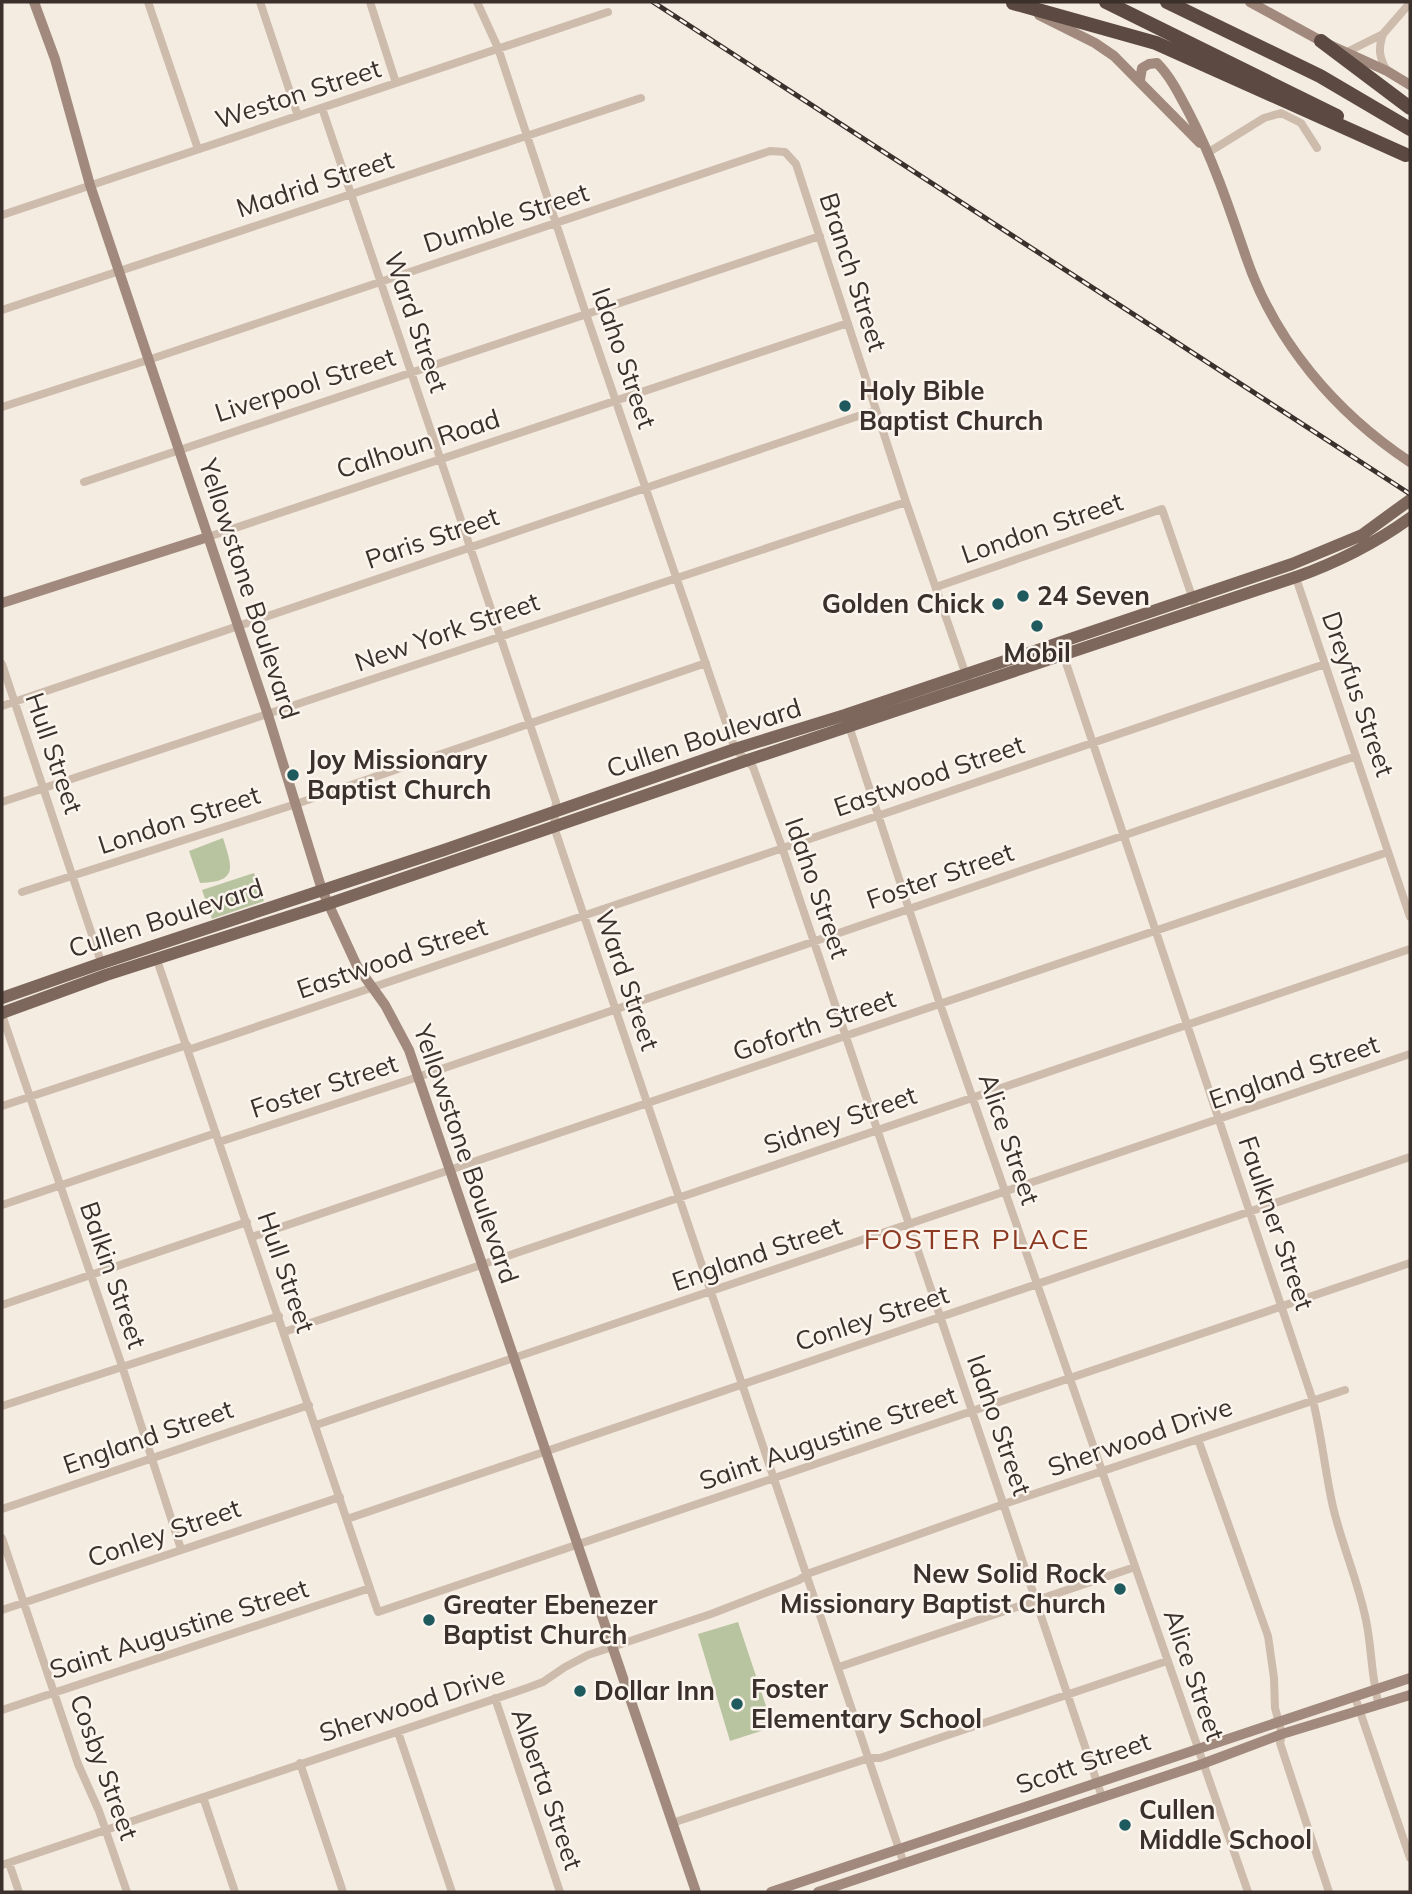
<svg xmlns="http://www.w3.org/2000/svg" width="1412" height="1894" font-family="Mulish,sans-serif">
<rect width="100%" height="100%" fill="#f4ebe1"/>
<path fill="#b8c4a0" d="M223,838C232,867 239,882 200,883L189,851Z
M254,873L264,901L212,919L202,890Z
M738,1622L773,1727L730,1741L698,1634Z"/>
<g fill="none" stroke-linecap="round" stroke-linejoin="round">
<path stroke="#cdbbac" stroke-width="8" d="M148,2L198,149
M260,2L298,116
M370,2L396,83
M477,2L498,48L586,314L735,749L753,767L782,847L1102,1797
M1383,34C1378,49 1379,57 1387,71
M1347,52L1383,34L1410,3
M322,108L556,802L554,827L904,1864
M1209,152L1264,118L1281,113L1301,123L1317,148
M2,215L608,12
M2,310L641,98
M2,407L148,360L770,151L785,152L796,164L906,502L967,678
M84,482L820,236
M208,537L848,323
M1295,575L1410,917
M936,587L1162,509L1197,611
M1062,651L1313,1401C1322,1437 1325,1472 1333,1507C1342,1545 1358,1581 1366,1620C1372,1649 1371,1677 1379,1705
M2,664L102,965
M2,706L876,410
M848,723L940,1004L1248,1892
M2,802L906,502
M22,892L296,804L706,663
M156,957L378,1612L1410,1263
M2,1015L122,1366L181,1549
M188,1050L1325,664
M2,1106L187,1045
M219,1142L418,1077L1356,756
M2,1205L216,1133
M252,1237L1388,852
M2,1305L247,1222
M284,1332L1410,949
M2,1406L279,1316
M316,1425L1410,1054
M1198,1439L1268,1636L1274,1678L1275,1708L1282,1734L1280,1743L1329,1892
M2,1509L309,1405
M347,1519L1410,1157
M2,1538L78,1764L99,1811L127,1892
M2,1610L340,1497
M839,1667L1135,1567
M1355,1697L1410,1858
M495,1698L560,1892
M2,1710L370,1588
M398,1732L452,1892
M300,1763L343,1892
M203,1797L235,1892
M672,1823L869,1758H880L1167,1661
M9,1863L19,1892
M2,1865L527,1688L543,1682L565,1667L588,1655L711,1614L799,1580L807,1574L1004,1504L1345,1390"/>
<path stroke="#a18a7d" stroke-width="10" d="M34,2L55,59L90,185L268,715L322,890L357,966L385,1005L409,1050L696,1892
M1250,2L1321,41L1387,71L1410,85
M1039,15L1095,43L1114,56L1200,143
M1140,80L1142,68L1149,64L1157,63C1171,77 1180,96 1189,113C1213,159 1229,207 1246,257C1275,342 1336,413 1410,462
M2,603L208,537
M771,1892L1410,1678
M818,1892L1202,1764L1282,1734L1410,1695"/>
<path stroke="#7d675c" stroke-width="12" d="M2,998L102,963L444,850L735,749L845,715L1292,564L1362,535L1410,500
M2,1013L106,975L328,904L748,760L1296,577C1338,562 1374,544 1410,518"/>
<path stroke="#5c4a42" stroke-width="14" d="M1106,2L1337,116
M1167,2L1320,76L1410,129
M1013,3L1156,43L1406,155
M1321,41L1410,108"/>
<g stroke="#3b302b" stroke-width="5">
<path id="rail" d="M653,2L1410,494"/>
</g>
<use href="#rail" stroke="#fbf5ee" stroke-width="2.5" stroke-dasharray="8" stroke-linecap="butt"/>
</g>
<g fill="#1f5a5e" stroke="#fbf5ee" stroke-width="2.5">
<circle cx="845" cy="406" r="7"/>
<circle cx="1023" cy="596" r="7"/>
<circle cx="998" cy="604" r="7"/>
<circle cx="1037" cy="626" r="7"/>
<circle cx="293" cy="775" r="7"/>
<circle cx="1120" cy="1589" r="7"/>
<circle cx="429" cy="1620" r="7"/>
<circle cx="580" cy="1691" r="7"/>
<circle cx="737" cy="1704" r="7"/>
<circle cx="1125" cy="1825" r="7"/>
</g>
<g text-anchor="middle" stroke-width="5" stroke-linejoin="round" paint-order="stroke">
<g font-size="26" fill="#3b302b" stroke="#fbf5ee">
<text transform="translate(298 94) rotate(-18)" y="9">Weston Street</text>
<text transform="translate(315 184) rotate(-18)" y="9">Madrid Street</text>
<text transform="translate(506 218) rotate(-18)" y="9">Dumble Street</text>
<text transform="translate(853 272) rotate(72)" y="9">Branch Street</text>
<text transform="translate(416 322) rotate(71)" y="9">Ward Street</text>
<text transform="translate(624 358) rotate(71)" y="9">Idaho Street</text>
<text transform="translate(305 385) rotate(-18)" y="9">Liverpool Street</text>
<text transform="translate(418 444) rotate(-18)" y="9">Calhoun Road</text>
<text transform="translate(1042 528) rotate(-19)" y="9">London Street</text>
<text transform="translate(432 538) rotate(-19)" y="9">Paris Street</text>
<text transform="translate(249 589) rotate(72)" y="9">Yellowstone Boulevard</text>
<text transform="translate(447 632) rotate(-19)" y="9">New York Street</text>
<text transform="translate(1358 694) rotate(71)" y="9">Dreyfus Street</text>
<text transform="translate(704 738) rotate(-18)" y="9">Cullen Boulevard</text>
<text transform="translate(54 753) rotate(71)" y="9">Hull Street</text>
<text transform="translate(929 776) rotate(-19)" y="9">Eastwood Street</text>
<text transform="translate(179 820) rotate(-18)" y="9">London Street</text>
<text transform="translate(940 876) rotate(-19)" y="9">Foster Street</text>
<text transform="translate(817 888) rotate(71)" y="9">Idaho Street</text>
<text transform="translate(166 918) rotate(-18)" y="9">Cullen Boulevard</text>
<text transform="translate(392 958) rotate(-19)" y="9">Eastwood Street</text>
<text transform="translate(627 980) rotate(71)" y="9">Ward Street</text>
<text transform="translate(814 1025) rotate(-19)" y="9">Goforth Street</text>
<text transform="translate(1294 1072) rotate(-19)" y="9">England Street</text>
<text transform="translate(324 1086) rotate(-18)" y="9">Foster Street</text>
<text transform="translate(840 1120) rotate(-19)" y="9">Sidney Street</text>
<text transform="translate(1009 1139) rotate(71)" y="9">Alice Street</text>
<text transform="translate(466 1154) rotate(71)" y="9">Yellowstone Boulevard</text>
<text transform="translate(1276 1223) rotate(71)" y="9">Faulkner Street</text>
<text transform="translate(757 1254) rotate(-19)" y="9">England Street</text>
<text transform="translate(286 1272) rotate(71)" y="9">Hull Street</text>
<text transform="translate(113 1275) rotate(71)" y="9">Balkin Street</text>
<text transform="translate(872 1318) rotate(-18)" y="9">Conley Street</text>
<text transform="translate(999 1425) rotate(71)" y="9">Idaho Street</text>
<text transform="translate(148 1437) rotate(-19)" y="9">England Street</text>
<text transform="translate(1140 1437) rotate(-19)" y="9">Sherwood Drive</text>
<text transform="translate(828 1438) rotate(-19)" y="9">Saint Augustine Street</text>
<text transform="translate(164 1533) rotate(-19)" y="9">Conley Street</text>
<text transform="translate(179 1629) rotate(-18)" y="9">Saint Augustine Street</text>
<text transform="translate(1194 1675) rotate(71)" y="9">Alice Street</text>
<text transform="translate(412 1704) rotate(-18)" y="9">Sherwood Drive</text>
<text transform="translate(1083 1763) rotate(-19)" y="9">Scott Street</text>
<text transform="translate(104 1767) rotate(70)" y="9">Cosby Street</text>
<text transform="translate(547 1789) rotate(71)" y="9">Alberta Street</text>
</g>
<g font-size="26" font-weight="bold" fill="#3b302b" stroke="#fbf5ee" text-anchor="start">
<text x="859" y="400">Holy Bible<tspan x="859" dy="30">Baptist Church</tspan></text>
<text x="1037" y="605">24 Seven</text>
<text x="984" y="613" text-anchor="end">Golden Chick</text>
<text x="1037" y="662" text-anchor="middle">Mobil</text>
<text x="307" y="769">Joy Missionary<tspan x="307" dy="30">Baptist Church</tspan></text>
<text x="1106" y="1583" text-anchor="end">New Solid Rock<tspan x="1106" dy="30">Missionary Baptist Church</tspan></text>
<text x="443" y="1614">Greater Ebenezer<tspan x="443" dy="30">Baptist Church</tspan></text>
<text x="751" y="1698">Foster<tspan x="751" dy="30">Elementary School</tspan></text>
<text x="594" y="1700">Dollar Inn</text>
<text x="1139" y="1819">Cullen<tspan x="1139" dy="30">Middle School</tspan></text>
</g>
<g font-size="28" letter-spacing="2" fill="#8c3b22" stroke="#fbf5ee">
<text x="977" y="1249">FOSTER PLACE</text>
</g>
</g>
<rect width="1412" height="1894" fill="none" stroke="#3b302b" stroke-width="7"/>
</svg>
